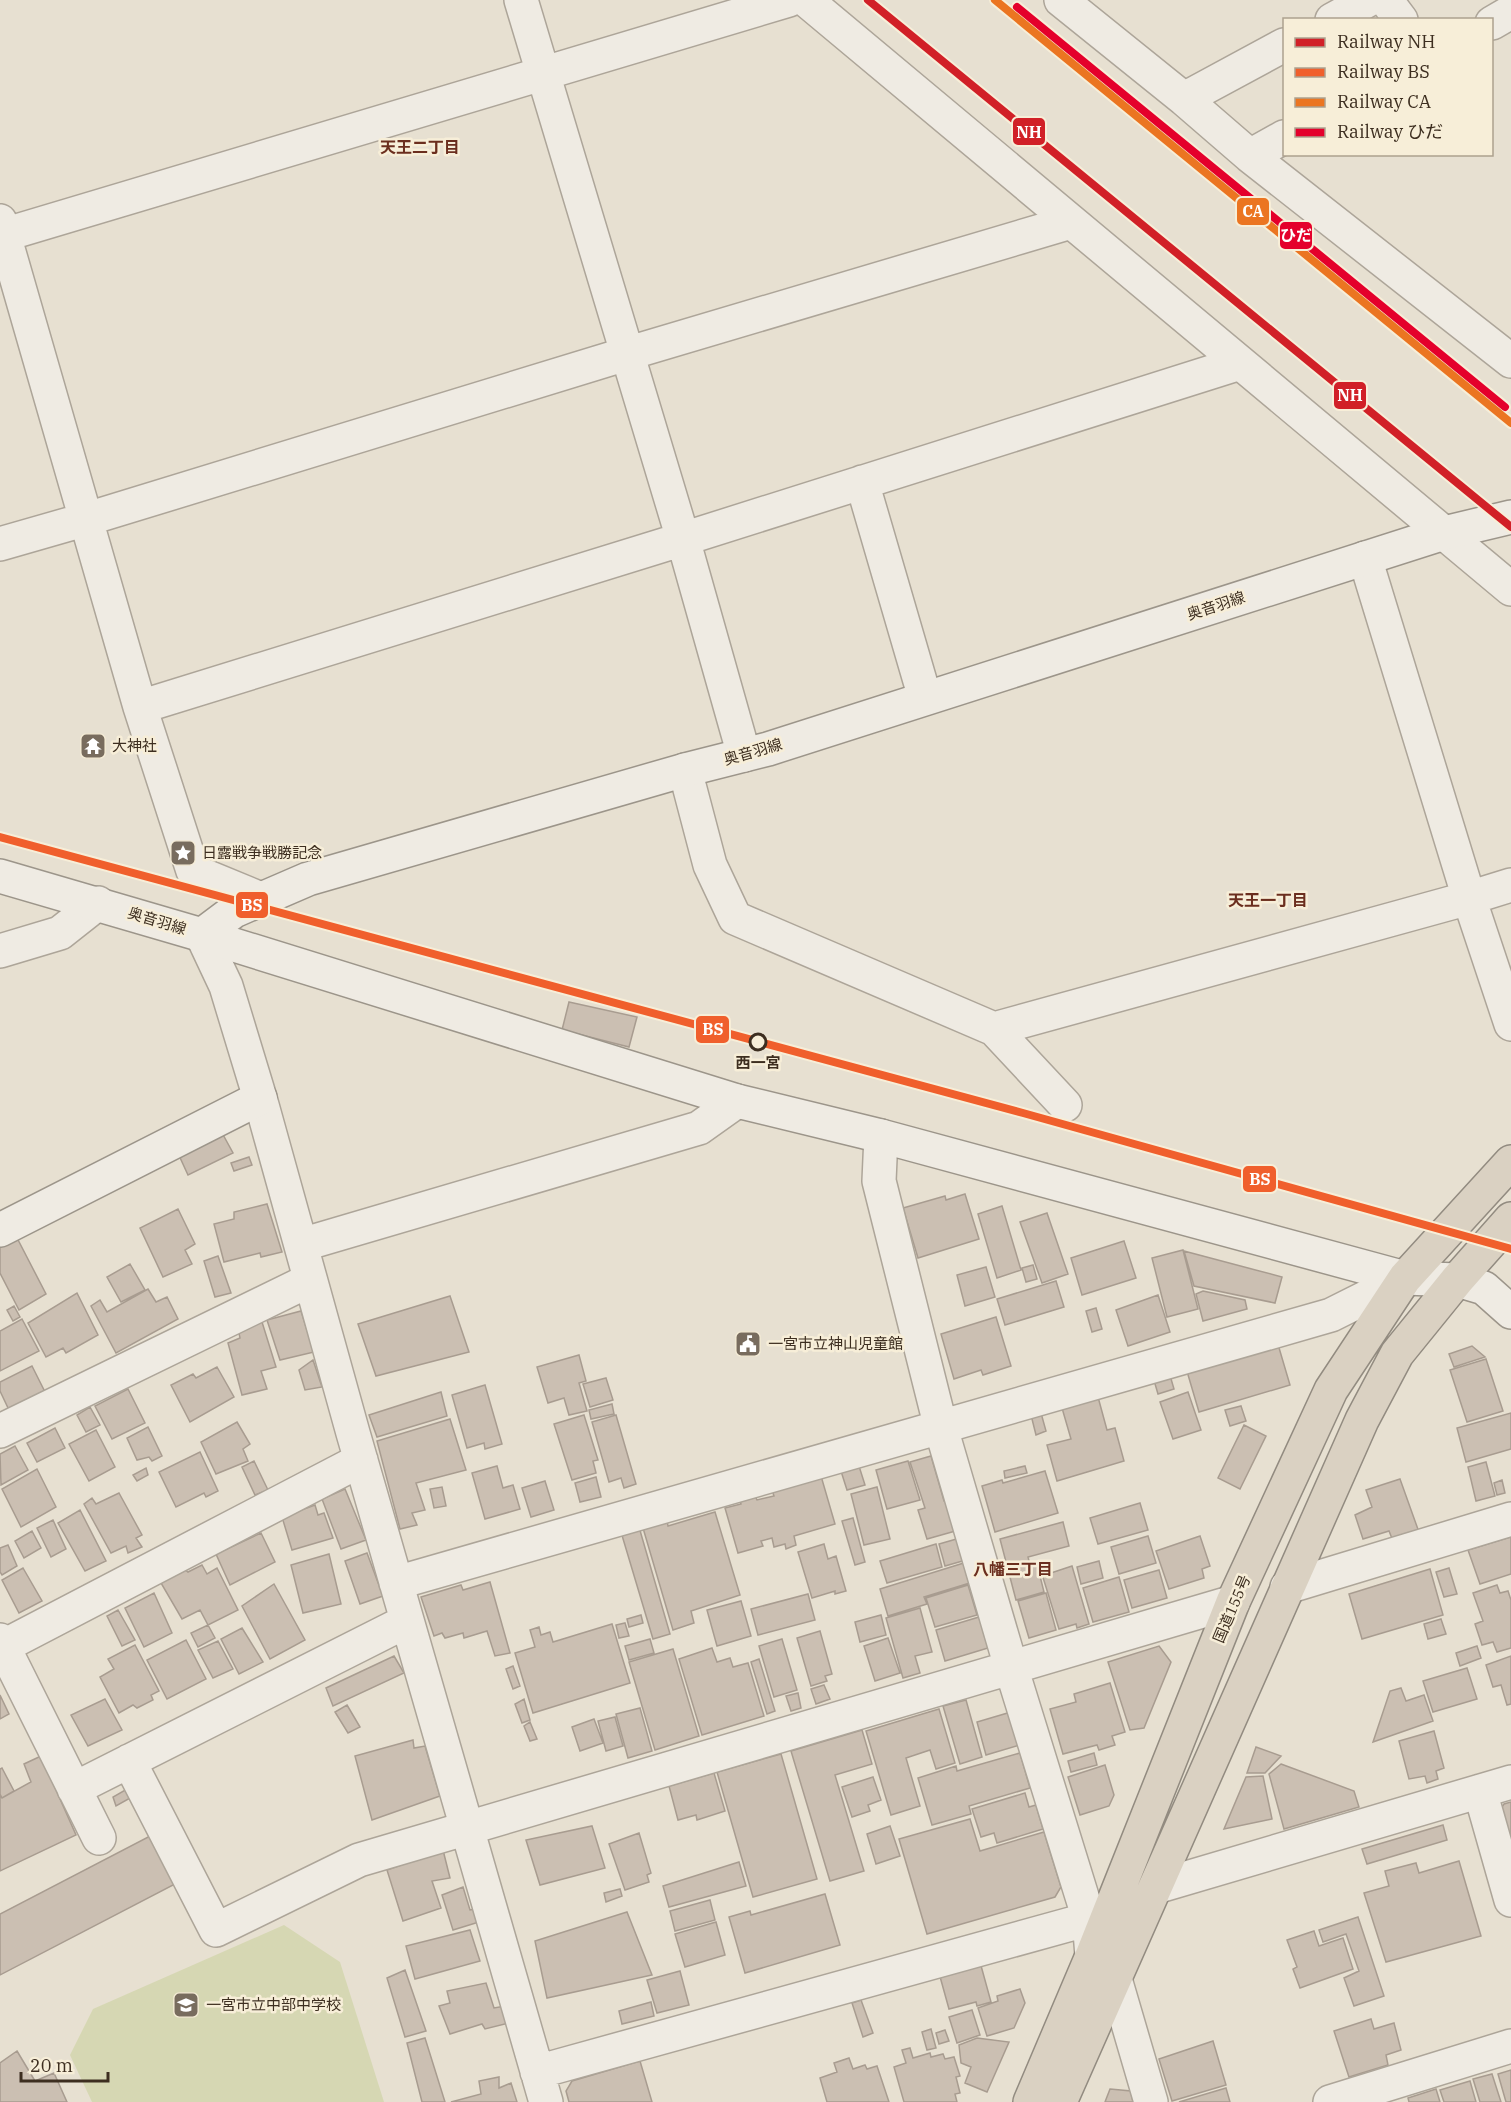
<svg xmlns="http://www.w3.org/2000/svg" width="1511" height="2102" font-family="'IBM Plex Serif','Noto Sans JP',serif">
<rect width="100%" height="100%" fill="#e7e0d1"/>
<path fill="#d6d7b3" d="M284,1925L340,1962L384,2102H92L70,2055L93,2009Z"/>
<path fill="#cbbfb2" stroke="#a89c90" stroke-width="1.5" d="M569,1002L637,1017L629,1047L562,1030Z
M221,1131L233,1153L188,1175L177,1151Z
M249,1157L252,1165L234,1171L231,1163Z
M965,1194L979,1239L918,1258L903,1208L945,1196L946,1200Z
M267,1204L282,1252L261,1257L260,1253L224,1262L214,1224L234,1219V1212Z
M1002,1206L1021,1270L997,1278L978,1214Z
M178,1209L195,1244L185,1250L192,1264L163,1277L140,1228Z
M1047,1213L1068,1274L1042,1283L1020,1222Z
M15,1234L46,1294L19,1310L0,1273V1242Z
M1124,1241L1136,1278L1082,1295L1071,1258Z
M1183,1250L1198,1309L1167,1317L1152,1258Z
M1184,1251L1282,1277L1275,1303L1194,1286Z
M218,1256L231,1293L215,1297L204,1261Z
M130,1264L145,1290L121,1302L107,1277Z
M1033,1265L1037,1279L1026,1282L1022,1268Z
M986,1267L995,1297L965,1306L957,1275Z
M1056,1281L1064,1307L1005,1325L997,1299Z
M148,1289L156,1302L167,1297L178,1319L116,1353L91,1306L100,1300L107,1312Z
M1203,1291L1245,1300L1247,1309L1203,1321L1196,1294Z
M77,1293L98,1335L66,1353L63,1348L46,1357L28,1323Z
M1158,1295L1170,1332L1128,1346L1116,1310Z
M450,1296L469,1352L376,1376L358,1324Z
M14,1306L20,1317L13,1321L7,1310Z
M1096,1308L1102,1329L1092,1332L1086,1311Z
M301,1311L314,1352L280,1360L267,1320Z
M996,1317L1011,1366L983,1375L981,1370L954,1379L941,1334Z
M22,1319L39,1351L0,1371V1331Z
M262,1322L276,1367L261,1371L267,1389L242,1395L228,1343L240,1338L238,1328Z
M1277,1341L1290,1385L1199,1412L1186,1368Z
M1472,1346L1485,1357L1454,1367L1449,1354Z
M579,1355L586,1381L579,1383L587,1411L569,1415L564,1398L548,1403L537,1367Z
M1486,1359L1503,1411L1467,1422L1450,1370Z
M313,1360L322,1387L305,1390L299,1370Z
M32,1366L45,1392L9,1410L0,1391V1382Z
M217,1367L234,1397L190,1422L171,1385L193,1374L196,1378Z
M1169,1372L1174,1389L1158,1394L1153,1377Z
M606,1378L613,1400L590,1407L583,1384Z
M485,1385L502,1444L485,1449L484,1443L467,1448L452,1395Z
M128,1389L145,1423L112,1439L95,1406Z
M441,1392L447,1416L377,1437L369,1415Z
M1188,1392L1201,1430L1173,1439L1160,1402Z
M1098,1397L1107,1430L1115,1428L1124,1461L1057,1481L1047,1445L1071,1439L1062,1408Z
M612,1404L614,1414L591,1419L589,1410Z
M1241,1406L1246,1421L1230,1426L1225,1410Z
M90,1407L100,1425L86,1432L77,1415Z
M1041,1413L1046,1431L1036,1435L1031,1415Z
M1511,1413V1449L1466,1462L1457,1428Z
M584,1415L598,1460L593,1461L596,1473L572,1480L554,1424Z
M616,1415L636,1484L624,1488L621,1478L609,1482L592,1422Z
M450,1419L466,1470L416,1483L425,1510L412,1513L417,1525L400,1529L377,1441Z
M237,1422L250,1444L243,1449L248,1461L216,1474L201,1442Z
M1244,1425L1266,1436L1240,1489L1218,1478Z
M148,1427L162,1456L152,1461L149,1457L137,1460L127,1438Z
M55,1428L65,1448L37,1462L27,1443Z
M96,1430L115,1467L89,1481L69,1444Z
M15,1446L28,1470L1,1485L0,1454Z
M200,1452L218,1491L206,1497L204,1493L176,1507L159,1472Z
M931,1456L944,1501L949,1500L959,1530L927,1539L918,1510L925,1508L910,1462Z
M254,1461L268,1490L255,1495L242,1467Z
M908,1461L920,1500L887,1509L876,1470Z
M1486,1462L1495,1496L1476,1501L1468,1467Z
M858,1463L865,1485L847,1490L840,1468Z
M497,1466L503,1488L513,1485L520,1509L485,1519L472,1473Z
M1025,1466L1027,1473L1005,1478L1004,1471Z
M146,1468L148,1475L137,1481L133,1475Z
M37,1469L56,1507L21,1527L2,1489Z
M1045,1471L1058,1513L995,1532L982,1486L1002,1480L1003,1483Z
M821,1476L835,1524L794,1536L796,1545L786,1549L785,1544L774,1547L772,1538L761,1541L763,1546L738,1553L725,1508L741,1504L740,1500L755,1496L757,1500L774,1496L772,1490Z
M596,1477L601,1497L580,1502L575,1483Z
M1400,1479L1420,1535L1393,1541L1389,1531L1363,1539L1355,1515L1372,1507L1366,1490Z
M1502,1480L1505,1493L1497,1495L1494,1483Z
M545,1481L554,1510L531,1517L522,1488Z
M442,1487L446,1506L434,1508L430,1489Z
M877,1487L890,1539L864,1545L851,1494Z
M345,1489L366,1540L341,1549L322,1499Z
M119,1493L142,1535L136,1538L142,1547L128,1553L126,1546L111,1553L84,1504L92,1498L96,1504Z
M1140,1503L1148,1530L1098,1544L1090,1518Z
M315,1505L318,1515L324,1513L333,1538L292,1550L282,1517Z
M80,1510L106,1561L85,1571L58,1523Z
M715,1512L740,1595L691,1611L694,1623L673,1630L643,1528L667,1521L668,1526Z
M853,1518L865,1562L855,1565L842,1521Z
M53,1520L66,1549L51,1557L37,1528Z
M1063,1522L1069,1546L1028,1557L1030,1565L1037,1564L1044,1592L1016,1600L1000,1539Z
M639,1527L670,1634L653,1639L621,1532Z
M32,1531L41,1548L24,1558L15,1541Z
M261,1533L275,1562L230,1585L216,1554Z
M1148,1536L1156,1563L1119,1574L1111,1547Z
M1200,1536L1210,1566L1202,1569L1204,1578L1169,1589L1156,1551Z
M1511,1537V1574L1480,1584L1468,1550Z
M960,1538L966,1560L945,1566L939,1544Z
M824,1544L828,1559L836,1556L846,1591L835,1594V1591L812,1598L798,1552Z
M936,1544L942,1567L887,1583L880,1561Z
M8,1545L17,1566L2,1575L0,1572V1548Z
M367,1553L383,1596L360,1604L345,1561Z
M329,1554L341,1604L303,1613L291,1565Z
M1099,1561L1103,1578L1081,1584L1077,1567Z
M967,1562L973,1582L924,1597L927,1604L888,1616L880,1589Z
M202,1565L207,1574L217,1568L238,1610L208,1625L200,1610L182,1619L161,1583L184,1569L188,1572Z
M1072,1566L1089,1624L1077,1628L1076,1624L1059,1629L1041,1571L1050,1568L1051,1573Z
M23,1568L42,1601L19,1613L2,1580Z
M1449,1568L1457,1594L1444,1597L1436,1572Z
M1430,1569L1443,1615L1362,1639L1349,1594Z
M1159,1570L1167,1598L1132,1608L1124,1580Z
M1119,1577L1129,1612L1093,1622L1083,1588Z
M490,1582L510,1653L495,1656L487,1631L464,1638L463,1633L445,1638L442,1633L434,1636L421,1597L461,1585L463,1590Z
M274,1584L305,1640L270,1659L242,1606Z
M968,1585L977,1615L935,1627L926,1598Z
M1497,1585L1500,1593L1508,1591L1511,1600V1648L1497,1652L1493,1642L1482,1645L1475,1624L1483,1621L1473,1593Z
M154,1593L172,1633L144,1647L125,1608Z
M1046,1593L1056,1630L1029,1638L1018,1601Z
M808,1594L815,1620L758,1635L751,1609Z
M741,1601L751,1636L717,1646L707,1610Z
M920,1608L932,1652L915,1656L920,1673L903,1678L886,1618Z
M118,1610L135,1640L122,1646L107,1616Z
M641,1615L643,1623L629,1627L627,1619Z
M881,1615L886,1635L860,1642L855,1622Z
M979,1617L988,1648L945,1661L936,1630Z
M1441,1619L1446,1634L1428,1639L1424,1624Z
M625,1623L629,1636L619,1638L616,1625Z
M612,1624L630,1683L533,1713L515,1653L535,1647L530,1630L539,1627L541,1635L550,1632L553,1642Z
M208,1625L215,1638L198,1647L191,1633Z
M242,1628L263,1662L239,1674L221,1639Z
M820,1631L832,1674L825,1676L827,1681L811,1686L797,1638Z
M888,1638L900,1673L875,1681L864,1646Z
M650,1639L654,1653L629,1660L625,1646Z
M782,1639L797,1690L774,1697L759,1646Z
M186,1640L206,1679L167,1699L147,1660Z
M218,1641L233,1669L213,1678L198,1650Z
M135,1645L159,1691L151,1695L153,1700L137,1708L133,1705L119,1713L100,1677L114,1669L108,1659Z
M1159,1646L1171,1662L1144,1728L1130,1730L1108,1662Z
M1477,1646L1481,1658L1460,1666L1456,1653Z
M712,1648L717,1662L730,1658L733,1667L748,1663L764,1716L702,1735L679,1659Z
M673,1649L699,1736L655,1750L629,1662Z
M394,1656L404,1673L333,1706L326,1688Z
M1511,1656V1704L1507,1705L1501,1685L1493,1687L1486,1665Z
M759,1659L775,1711L767,1714L751,1662Z
M513,1666L520,1686L513,1689L506,1669Z
M1467,1668L1477,1699L1433,1712L1423,1681Z
M1110,1683L1125,1732L1112,1736L1115,1745L1099,1750L1097,1745L1063,1754L1050,1709L1076,1702L1074,1694Z
M824,1685L830,1699L816,1704L811,1689Z
M1401,1688L1406,1701L1424,1695L1433,1721L1373,1742L1390,1691Z
M798,1693L801,1708L791,1711L786,1696Z
M0,1695L9,1714L0,1719Z
M105,1699L122,1730L88,1746L71,1715Z
M524,1699L530,1720L522,1723L515,1704Z
M966,1700L982,1757L960,1764L943,1706Z
M347,1705L360,1727L348,1733L335,1712Z
M640,1708L652,1751L628,1758L616,1714Z
M939,1709L955,1763L936,1769L930,1750L906,1758L920,1806L891,1815L866,1731Z
M1011,1712L1020,1745L986,1755L977,1722Z
M615,1717L623,1746L606,1751L598,1721Z
M594,1719L603,1743L580,1751L572,1727Z
M530,1722L537,1739L530,1741L524,1726Z
M862,1730L872,1764L835,1775L864,1871L830,1881L791,1751Z
M1434,1731L1444,1768L1436,1771L1438,1779L1427,1783L1425,1776L1409,1779L1399,1741Z
M413,1740L414,1748L425,1746L440,1796L372,1820L355,1756Z
M1256,1747L1281,1756L1265,1773H1247Z
M1020,1753L1030,1788L969,1806L971,1814L932,1825L918,1778L956,1766L957,1771Z
M1094,1753L1097,1765L1071,1772L1068,1761Z
M781,1754L817,1879L753,1897L717,1772Z
M41,1756L76,1835L0,1871V1795L2,1798L31,1782L24,1764Z
M1281,1764L1354,1791L1359,1807L1284,1829L1269,1774Z
M1105,1765L1114,1795L1109,1806L1080,1815L1068,1777Z
M2,1768L14,1791L2,1798L0,1794V1769Z
M714,1773L725,1811L697,1820L696,1815L678,1820L669,1786Z
M1263,1776L1272,1819L1224,1829L1246,1777Z
M873,1777L881,1800L868,1805L870,1811L852,1817L842,1787Z
M127,1789L132,1797L116,1806L113,1797Z
M1025,1793L1029,1807L1036,1805L1043,1829L997,1843L994,1833L981,1837L972,1809Z
M1511,1802V1858L1496,1816L1504,1804Z
M970,1819L980,1851L1044,1832L1061,1887L1055,1897L927,1934L899,1839Z
M1443,1825L1447,1840L1367,1864L1362,1849Z
M592,1826L605,1868L540,1885L526,1840Z
M890,1826L900,1856L876,1864L867,1834Z
M639,1833L651,1873L647,1875L649,1882L625,1890L609,1844Z
M152,1835L177,1883L0,1975V1914Z
M443,1850L450,1878L432,1881L441,1908L403,1921L387,1870Z
M1459,1861L1481,1936L1386,1962L1364,1893L1389,1886L1385,1871L1416,1863L1419,1873Z
M739,1862L746,1886L669,1907L663,1886Z
M463,1887L470,1910L476,1909L479,1922L453,1930L442,1895Z
M620,1889L622,1896L606,1902L604,1893Z
M825,1894L840,1945L745,1973L729,1917L750,1911L751,1915Z
M710,1900L715,1920L675,1931L670,1911Z
M627,1912L652,1975L547,1998L535,1941Z
M1358,1917L1384,1996L1354,2006L1344,1978L1359,1971L1346,1934L1323,1942L1319,1930Z
M716,1922L725,1955L685,1967L675,1934Z
M470,1930L480,1961L415,1979L406,1946Z
M1314,1931L1319,1946L1343,1938L1353,1969L1300,1988L1293,1969L1297,1967L1287,1940Z
M980,1962L991,2002L977,2006L976,2002L949,2009L939,1973Z
M405,1970L426,2031L405,2037L387,1978Z
M680,1971L689,2005L657,2013L647,1980Z
M486,1983L494,2008L505,2006L509,2023L485,2029L482,2024L450,2034L439,2006L450,2003L447,1991Z
M1020,1989L1025,2003L1014,2028L987,2036L978,2008L998,2001L997,1996Z
M861,2000L873,2033L863,2037L852,2003Z
M651,2002L654,2016L622,2024L619,2011Z
M972,2010L980,2035L957,2043L949,2017Z
M1371,2019L1374,2029L1394,2023L1401,2050L1386,2055L1388,2065L1349,2077L1334,2031Z
M931,2029L936,2048L927,2050L922,2032Z
M945,2030L949,2041L939,2044L936,2033Z
M425,2038L445,2102H422L407,2043Z
M977,2038L1009,2042L987,2092L965,2083L971,2067L961,2063L959,2045Z
M1213,2041L1226,2085L1172,2101L1159,2059Z
M910,2048L913,2058L930,2053L931,2057L943,2054L945,2059L954,2057L960,2076L956,2077L960,2093L955,2094L957,2102H904L894,2067L906,2063L902,2050Z
M17,2051L35,2081L54,2073L67,2102H0V2063Z
M849,2058L853,2069L865,2065L867,2069L877,2066L889,2102H827L820,2078L837,2072L834,2063Z
M640,2061L652,2102H569L566,2091L572,2081Z
M1511,2070V2102H1506L1498,2074Z
M1492,2074L1501,2102H1480L1473,2079Z
M499,2077V2088L511,2083L517,2102H451L481,2094L479,2081Z
M1470,2081L1476,2102H1444L1440,2090Z
M1226,2088L1230,2102H1179Z
M1110,2089L1131,2091L1133,2102H1105Z
M1436,2089L1440,2102H1409L1408,2098Z"/>
<g fill="none" stroke-linecap="round" stroke-linejoin="round">
<g stroke="#ada599" stroke-width="36">
<path id="street" d="M521,0L683,539L744,755
M806,0L1511,589
M1061,0L1184,99L1250,156L1511,361
M1386,0L1401,20
M1332,20L1368,0
M1492,23L1511,12
M1184,99L1284,45
M1250,156L1284,137
M0,221L140,707L193,871L261,899
M0,236L789,0
M862,482L925,698
M0,544L87,519L626,354L1071,222
M1365,558L1469,898L1511,1024
M140,707L683,539L1240,363
M685,770L710,865L735,918L994,1029L1065,1105
M202,935L226,986L260,1098L353,1433L546,2102
M0,951L60,933L98,903
M994,1029L1469,898L1511,885
M881,1136L879,1181L941,1428L1011,1667L1089,1919L1092,1956L1115,1979L1151,2102
M301,1245L699,1128L737,1101
M0,1431L310,1280
M396,1583L1331,1315L1405,1278
M1287,1587L1511,1519
M0,1640L99,1838
M0,1648L361,1460
M129,1761L216,1930L359,1860L1233,1602
M74,1789L407,1621
M1480,1791L1511,1900
M1156,1887L1511,1782
M537,2072L1089,1919
M1330,2102L1511,2046"/>
</g>
<g stroke="#9c958a" stroke-width="36">
<path id="secondary" d="M0,876L202,935L737,1101L881,1136L1405,1278L1457,1280L1484,1288L1511,1312
M202,935L234,911L308,879L685,770L768,749L1444,533L1511,517
M0,1230L260,1098"/>
</g>
<g stroke="#928b80" stroke-width="36">
<path id="highway" d="M1030,2102L1092,1956L1233,1602L1331,1390L1405,1278L1511,1162
M1060,2102L1362,1420L1397,1354L1457,1280L1511,1219"/>
</g>
<use href="#street" stroke="#efebe3" stroke-width="33"/>
<use href="#secondary" stroke="#efebe3" stroke-width="33"/>
<use href="#highway" stroke="#dad1c2" stroke-width="33"/>
<g stroke="#f7eed8" stroke-width="12">
<path id="rail-1" d="M868,0L1511,527"/>
</g>
<g stroke="#f7eed8" stroke-width="12">
<path id="rail-2" d="M0,837L1023,1113L1511,1249"/>
</g>
<g stroke="#f7eed8" stroke-width="12">
<path id="rail-3" d="M995,0L1511,423"/>
</g>
<g stroke="#f7eed8" stroke-width="12">
<path id="rail-4" d="M1017,7L1505,407"/>
</g>
<use href="#rail-1" stroke="#d12027" stroke-width="8"/>
<use href="#rail-2" stroke="#f05f2c" stroke-width="8"/>
<use href="#rail-3" stroke="#eb7521" stroke-width="8"/>
<use href="#rail-4" stroke="#e4002b" stroke-width="8"/>
</g>
<defs>
<g id="temple-square" transform="scale(1.35)"><rect x="-9" y="-9" width="18" height="18" rx="4" fill="#786c5e" stroke="#f7eed8"/><path d="M0-6L5-2H3V0L6.5 2.5H4V6H1.5V3h-3V6H-4V2.5H-6.5L-3 0V-2H-5Z" fill="#fff"/></g>
<g id="sight-square" transform="scale(1.35)"><rect x="-9" y="-9" width="18" height="18" rx="4" fill="#786c5e" stroke="#f7eed8"/><path d="M0-6L1.8-2.2L6-1.7L2.9 1.2L3.7 5.4L0 3.3L-3.7 5.4L-2.9 1.2L-6-1.7L-1.8-2.2Z" fill="#fff"/></g>
<g id="civic-square" transform="scale(1.35)"><rect x="-9" y="-9" width="18" height="18" rx="4" fill="#786c5e" stroke="#f7eed8"/><path d="M-.6-6.5H3V-4.5H.6V-3L4-1V1h2V6H-6V1h2V-1L-.6-3ZM-1.2 2.5V6h2.4V2.5Z" fill="#fff"/></g>
<g id="school-square" transform="scale(1.35)"><rect x="-9" y="-9" width="18" height="18" rx="4" fill="#786c5e" stroke="#f7eed8"/><path d="M0-5L7-2L0 1L-7-2ZM-4 1L0 2.5L4 1V4Q0 6-4 4Z" fill="#fff"/></g>
</defs>
<g fill-rule="evenodd">
<use href="#temple-square" x="93" y="746"/>
<use href="#sight-square" x="183" y="853"/>
<use href="#civic-square" x="748" y="1344"/>
<use href="#school-square" x="186" y="2005"/>
</g>
<circle fill="#f7eed8" stroke="#3d2e20" stroke-width="3" cx="758" cy="1042" r="8"/>
<g text-anchor="middle" stroke-width="5" stroke-linejoin="round" paint-order="stroke">
<g font-size="15" fill="#3d2e20" stroke="#f7eed8">
<text transform="translate(1216 606) rotate(-18)" y="5">奥音羽線</text>
<text transform="translate(753 752) rotate(-16)" y="5">奥音羽線</text>
<text transform="translate(157 921) rotate(17)" y="5">奥音羽線</text>
<text transform="translate(1232 1609) rotate(-67)" y="5">国道155号</text>
</g>
<g font-size="15" fill="#3d2e20" stroke="#f7eed8" text-anchor="start">
<text x="112" y="751">大神社</text>
<text x="202" y="858">日露戦争戦勝記念</text>
<text x="768" y="1349">一宮市立神山児童館</text>
<text x="206" y="2010">一宮市立中部中学校</text>
</g>
<g font-size="15" font-weight="bold" fill="#3d2e20" stroke="#f7eed8">
<text x="758" y="1068">西一宮</text>
</g>
<g font-size="16" font-weight="bold" fill="#6b2e1e" stroke="#f7eed8">
<text x="420" y="153">天王二丁目</text>
<text x="1268" y="906">天王一丁目</text>
<text x="1013" y="1575">八幡三丁目</text>
</g>
</g>
<g stroke="#f7eed8" stroke-width="2">
<rect x="1012" y="117" width="34" height="29" rx="6" fill="#d12027"/>
<rect x="1236" y="197" width="34" height="29" rx="6" fill="#eb7521"/>
<rect x="1279" y="221" width="34" height="29" rx="6" fill="#e4002b"/>
<rect x="1333" y="381" width="34" height="29" rx="6" fill="#d12027"/>
<rect x="235" y="891" width="34" height="28" rx="6" fill="#f05f2c"/>
<rect x="695" y="1015" width="35" height="29" rx="6" fill="#f05f2c"/>
<rect x="1242" y="1165" width="35" height="28" rx="6" fill="#f05f2c"/>
</g>
<g font-size="16" text-anchor="middle" font-weight="bold" fill="#fff">
<text x="1029" y="138">NH</text>
<text x="1253" y="217">CA</text>
<text x="1296" y="241">ひだ</text>
<text x="1350" y="401">NH</text>
<text x="252" y="911">BS</text>
<text x="713" y="1035">BS</text>
<text x="1260" y="1185">BS</text>
</g>
<rect x="1283" y="18" width="210" height="138" fill="#f7eed8" stroke="#ada18e" stroke-width="1.5"/>
<rect x="1295" y="38" width="30" height="9" fill="#d12027" stroke="#ada18e" stroke-width="1.5"/>
<text x="1337" y="48" font-size="18" fill="#3d2e20">Railway NH</text>
<rect x="1295" y="68" width="30" height="9" fill="#f05f2c" stroke="#ada18e" stroke-width="1.5"/>
<text x="1337" y="78" font-size="18" fill="#3d2e20">Railway BS</text>
<rect x="1295" y="98" width="30" height="9" fill="#eb7521" stroke="#ada18e" stroke-width="1.5"/>
<text x="1337" y="108" font-size="18" fill="#3d2e20">Railway CA</text>
<rect x="1295" y="128" width="30" height="9" fill="#e4002b" stroke="#ada18e" stroke-width="1.5"/>
<text x="1337" y="138" font-size="18" fill="#3d2e20">Railway ひだ</text>
<path d="M21 2072v9h87v-9" fill="none" stroke="#3d2e20" stroke-width="3"/>
<text x="30" y="2072" font-size="18" fill="#3d2e20" stroke="#f7eed8" stroke-width="4.5" paint-order="stroke">20 m</text>
</svg>
